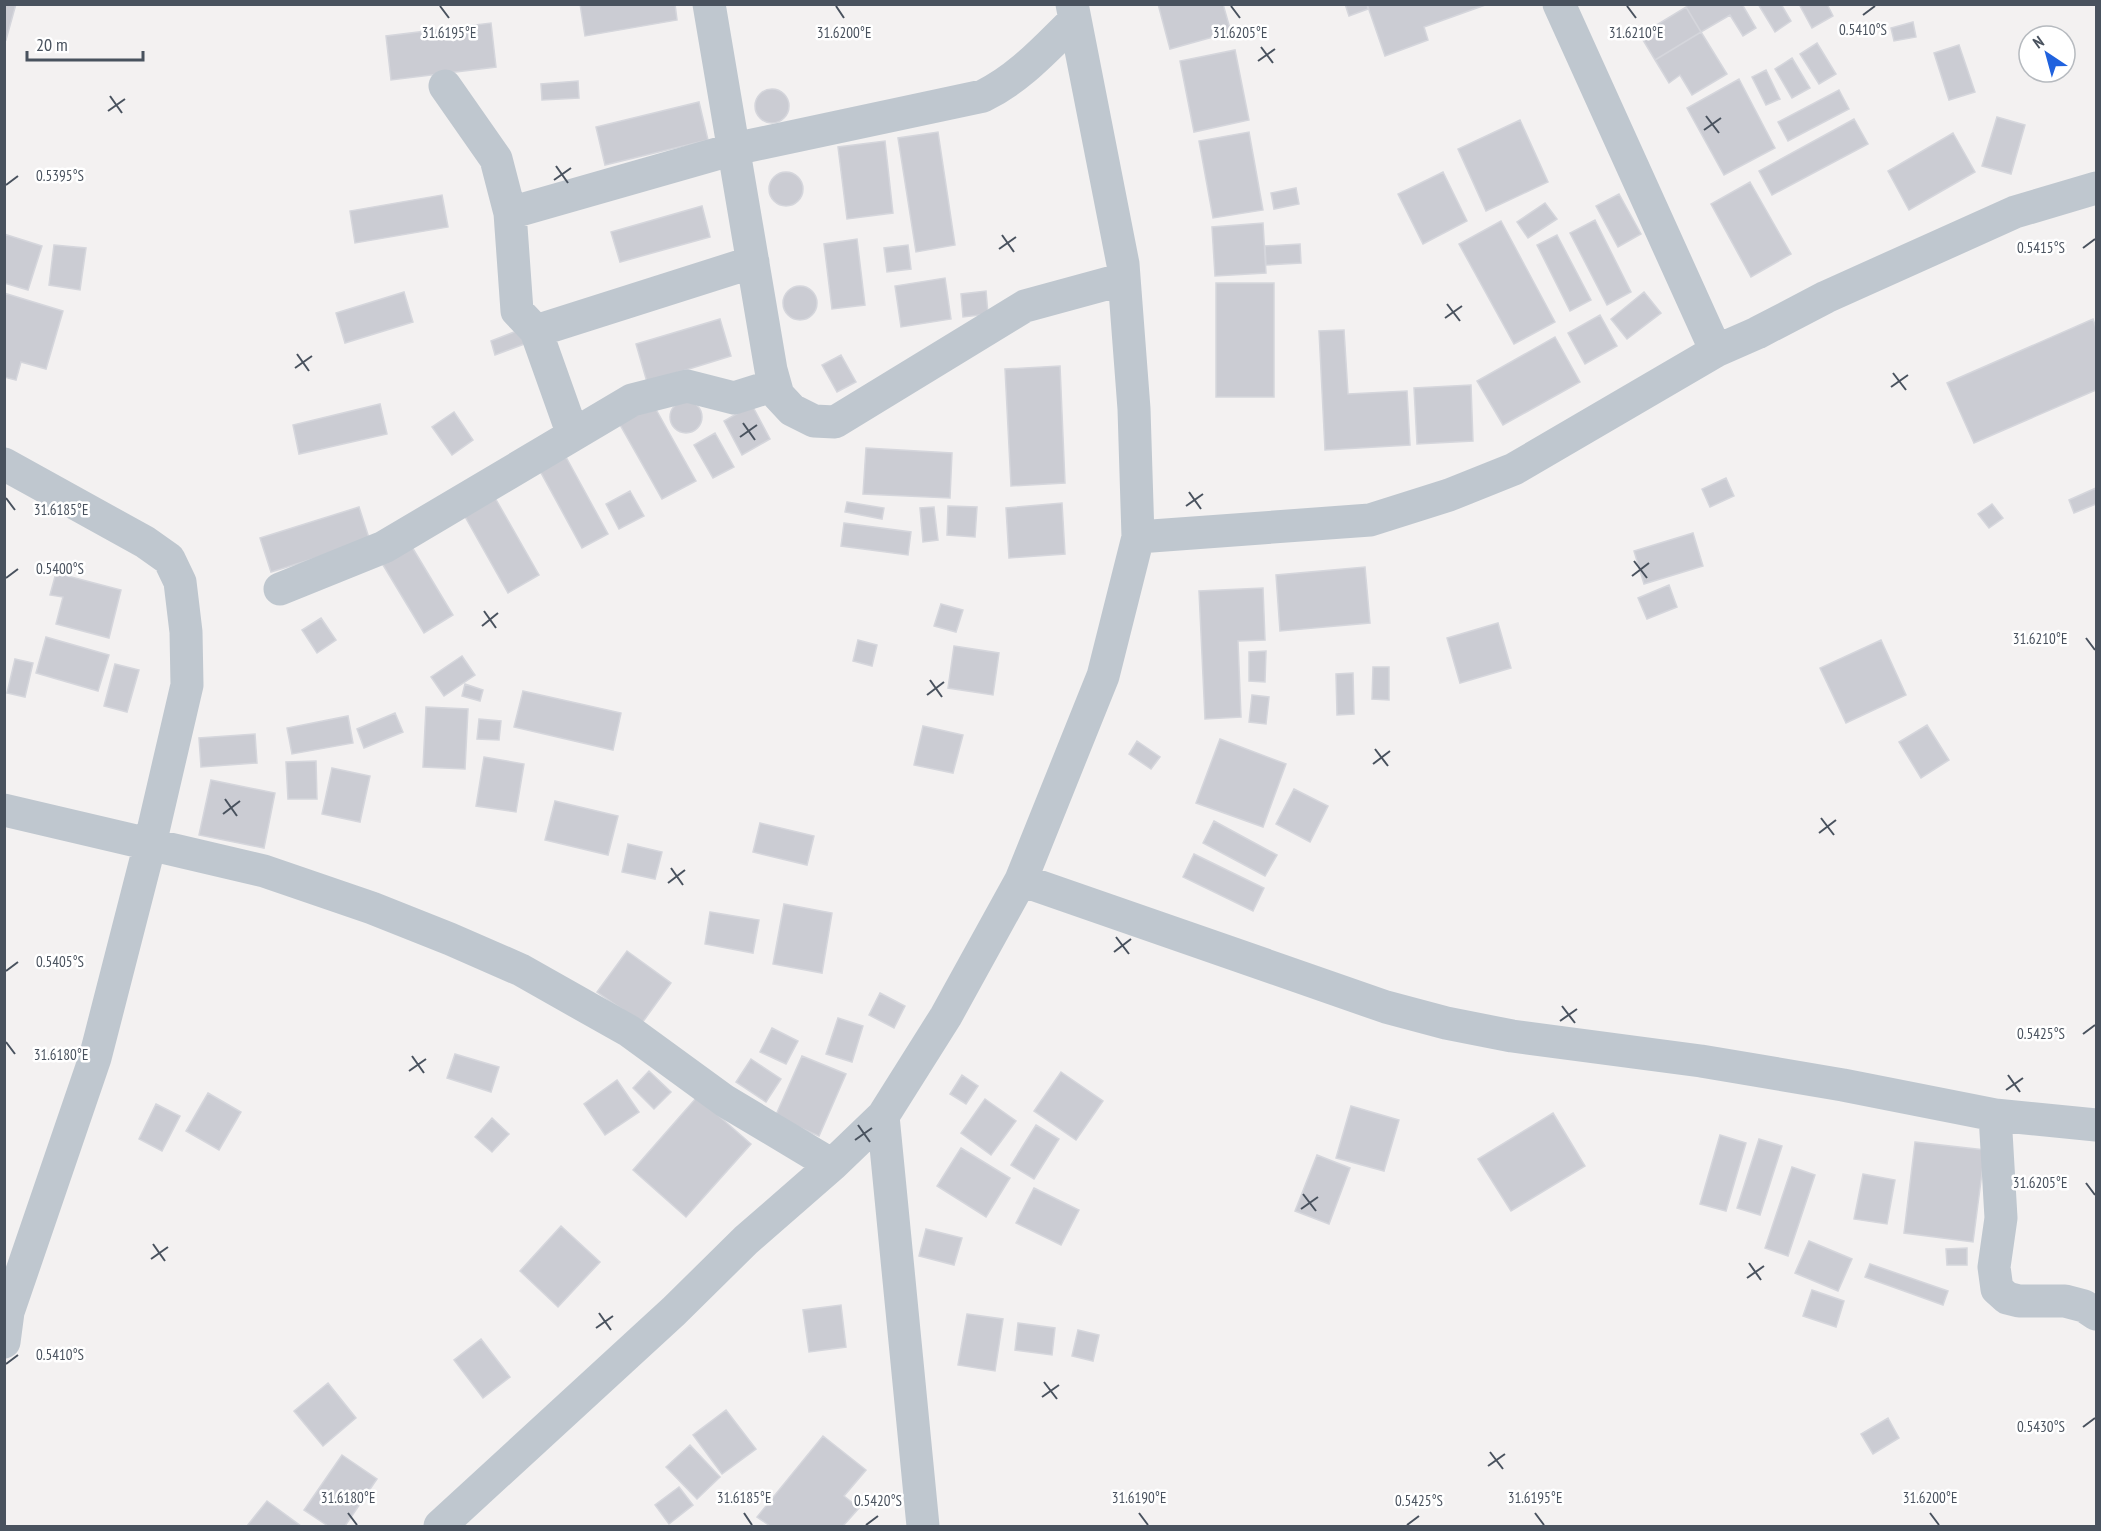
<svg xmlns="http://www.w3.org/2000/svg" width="2101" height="1531" font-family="'PT Sans Narrow',sans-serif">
<rect width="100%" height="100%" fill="#f3f1f1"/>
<path fill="#cbccd3" stroke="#d5d6dc" stroke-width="1.5" d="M4,4H16L6,40L4,39Z
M580,4H675L677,20L585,36Z
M1158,4H1223L1231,32L1170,49Z
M1345,4H1367L1368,9L1349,16Z
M1367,4H1488L1424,27L1428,40L1385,56Z
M1689,4H1742L1756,28L1743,36L1730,15L1701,32L1686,7Z
M1758,4H1781L1791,21L1775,32Z
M1799,4H1827L1833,16L1812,28Z
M1686,7L1701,32L1655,60L1640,35Z
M1913,22L1916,37L1894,41L1891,28Z
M491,23L496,67L391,80L386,36Z
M1701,32L1727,74L1692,95L1680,75L1669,83L1655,60Z
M1817,43L1836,74L1819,84L1800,54Z
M1959,45L1975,92L1949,100L1934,53Z
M1235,50L1249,120L1194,132L1180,61Z
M1792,58L1810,88L1792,98L1775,69Z
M1766,70L1780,99L1766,105L1752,77Z
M1739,79L1775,148L1724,175L1687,108Z
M578,81L579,98L542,100L541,84Z
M755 106a17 17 0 1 1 34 0a17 17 0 1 1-34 0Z
M1839,90L1849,109L1788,141L1778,122Z
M699,102L708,140L605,165L596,127Z
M1997,117L2025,125L2011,174L1982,166Z
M1854,119L1868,144L1772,195L1759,171Z
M1520,120L1548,182L1486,211L1458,149Z
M938,132L955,245L916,252L898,138Z
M1249,132L1263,210L1213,218L1199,141Z
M1953,133L1975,172L1909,210L1888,171Z
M885,141L893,213L847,219L838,147Z
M1443,172L1467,221L1423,244L1398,194Z
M769 189a17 17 0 1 1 34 0a17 17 0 1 1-34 0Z
M1750,182L1791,254L1751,277L1711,204Z
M1296,188L1299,204L1274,209L1271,193Z
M1619,194L1641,234L1618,247L1596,206Z
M442,195L448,227L355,243L350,211Z
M1545,203L1557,219L1528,238L1517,222Z
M702,206L710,237L620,262L611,232Z
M1595,220L1631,292L1607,305L1570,233Z
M1501,221L1555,322L1514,344L1459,244Z
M1263,223L1266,273L1215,276L1212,227Z
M4,234L42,246L28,290L4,283Z
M1557,235L1591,300L1570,311L1537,245Z
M857,239L865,305L832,309L824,244Z
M1300,244L1301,263L1266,265L1265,246Z
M54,245L86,248L80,290L49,285Z
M908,245L911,269L887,272L884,248Z
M945,278L951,319L901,327L895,286Z
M1216,283H1274V397H1216Z
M783 303a17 17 0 1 1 34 0a17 17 0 1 1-34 0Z
M986,291L988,314L963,317L961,294Z
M404,292L413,322L345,343L336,313Z
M1644,292L1661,313L1627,339L1611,319Z
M4,293L63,311L46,369L21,362L16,380L4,377Z
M1600,315L1617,346L1585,364L1568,333Z
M720,319L731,356L647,382L636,344Z
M2093,319L2096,328V390L1974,443L1947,383Z
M522,329L527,343L495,355L491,341Z
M1344,330L1348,394L1407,391L1410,445L1325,450L1319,331Z
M1555,337L1580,382L1503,425L1477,381Z
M841,355L856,382L837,392L822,365Z
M1060,366L1065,483L1011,486L1005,369Z
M1471,385L1473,441L1417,444L1414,388Z
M670 417a16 16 0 1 1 32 0a16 16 0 1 1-32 0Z
M380,404L387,434L299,454L293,425Z
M653,404L696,481L662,499L619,423Z
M752,405L770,439L742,455L724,421Z
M454,412L473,440L452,455L432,427Z
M715,433L734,467L713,478L694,445Z
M866,448L952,453L950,498L863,494Z
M566,457L608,534L582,548L540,471Z
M1726,478L1734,496L1710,507L1702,489Z
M2096,488V504L2074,513L2069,500Z
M630,491L644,516L619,529L606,504Z
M494,496L539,575L508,593L463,513Z
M847,502L884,508L882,519L845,512Z
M1062,503L1065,554L1009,558L1006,508Z
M1992,504L2003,518L1989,528L1978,514Z
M948,506L977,507L975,537L947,535Z
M359,507L370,541L271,572L260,538Z
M934,507L938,540L923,542L920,508Z
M844,523L911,532L908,555L841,546Z
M1693,533L1703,566L1644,584L1634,551Z
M409,542L453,615L424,633L380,560Z
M1365,567L1370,623L1280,631L1276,575Z
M56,573L121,590L109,638L56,624L63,597L50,595Z
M1669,585L1677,607L1647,619L1638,598Z
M1263,588L1265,640L1238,641L1241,717L1205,719L1199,591Z
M941,604L963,610L956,632L934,626Z
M321,618L336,640L317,653L302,630Z
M1498,623L1511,668L1460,683L1447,638Z
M46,637L109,655L98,691L36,673Z
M858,640L877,645L872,666L853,661Z
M1881,640L1906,695L1846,723L1820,668Z
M954,646L999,653L993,695L948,688Z
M1266,651L1265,682L1249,681V652Z
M462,656L475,675L444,696L431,677Z
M15,659L33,663L25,697L7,693Z
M115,664L139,670L127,712L104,706Z
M1373,667H1389V700L1372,699Z
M1353,673L1354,714L1337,715L1336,674Z
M465,684L483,690L480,701L462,696Z
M523,691L621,713L613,750L514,727Z
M1252,695L1269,697L1266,724L1249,722Z
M426,707L468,709L465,769L423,767Z
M395,713L403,732L364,748L357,729Z
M348,716L353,743L292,754L287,728Z
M479,719L501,721L499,740L477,739Z
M1927,725L1949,760L1921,778L1899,742Z
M923,726L963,735L953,773L914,765Z
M255,734L257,763L201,767L199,738Z
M1220,739L1286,764L1263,827L1196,803Z
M1137,741L1160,757L1151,769L1129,754Z
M484,757L524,764L516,812L476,806Z
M316,761L317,799H288L286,762Z
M332,768L370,776L360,822L322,814Z
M211,780L275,793L264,848L199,835Z
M1294,789L1328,806L1310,842L1276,824Z
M555,801L618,816L608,855L545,840Z
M1214,821L1277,855L1265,876L1203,843Z
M760,823L814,836L807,865L753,852Z
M628,844L662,852L655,879L622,872Z
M1194,854L1264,888L1253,911L1183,877Z
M784,904L832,913L822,973L773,964Z
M710,912L759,920L753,953L705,944Z
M627,951L671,983L642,1023L597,992Z
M880,993L905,1006L894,1028L869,1015Z
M838,1018L863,1026L852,1062L826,1054Z
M772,1028L798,1041L786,1064L760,1052Z
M455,1054L499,1067L491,1092L447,1078Z
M802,1056L846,1074L819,1136L775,1117Z
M751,1059L781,1079L766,1102L736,1082Z
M649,1071L671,1092L654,1109L633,1088Z
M1061,1072L1103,1101L1076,1140L1034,1111Z
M962,1075L978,1086L966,1104L950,1094Z
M617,1080L639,1112L605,1135L584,1104Z
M208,1093L241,1112L219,1150L186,1131Z
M697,1097L751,1144L686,1217L633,1170Z
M985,1099L1016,1121L991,1155L961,1133Z
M156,1104L180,1116L162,1151L139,1139Z
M1351,1106L1399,1120L1384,1171L1336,1158Z
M1553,1113L1585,1166L1511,1211L1478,1159Z
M492,1118L509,1134L492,1152L475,1137Z
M1036,1125L1059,1139L1034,1179L1011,1165Z
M1720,1135L1746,1143L1726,1211L1700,1204Z
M1759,1139L1782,1146L1760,1215L1737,1208Z
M1915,1142L1985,1150L1973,1242L1904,1233Z
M961,1148L1010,1178L986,1217L937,1186Z
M1317,1155L1350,1168L1329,1224L1295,1211Z
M1792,1167L1815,1175L1788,1256L1765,1248Z
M1863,1174L1895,1180L1887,1224L1854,1219Z
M1034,1188L1079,1210L1061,1245L1016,1223Z
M561,1226L600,1262L558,1307L520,1271Z
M926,1229L962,1238L954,1265L919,1256Z
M1809,1241L1852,1259L1838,1291L1795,1273Z
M1967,1248V1265H1947L1946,1249Z
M1870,1264L1948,1291L1943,1305L1865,1277Z
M1812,1290L1844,1301L1836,1327L1803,1316Z
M841,1305L846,1347L809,1352L803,1310Z
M967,1314L1003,1319L995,1371L958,1365Z
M1018,1323L1055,1328L1052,1355L1015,1350Z
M1078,1330L1099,1335L1093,1361L1072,1356Z
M481,1339L510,1377L483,1398L454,1360Z
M328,1383L356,1418L323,1446L294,1411Z
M726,1410L756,1449L722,1474L693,1435Z
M1888,1418L1899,1438L1873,1454L1861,1434Z
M823,1436L866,1470L844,1496L859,1508L843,1526H770L757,1517Z
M690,1445L720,1477L697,1499L666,1467Z
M342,1455L377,1479L345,1526H328L304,1510Z
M679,1487L693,1505L669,1524L655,1505Z
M267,1501L301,1526H247Z"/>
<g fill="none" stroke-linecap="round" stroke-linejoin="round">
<path stroke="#bfc7cf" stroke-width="33" d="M709,4L771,370L778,395L792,410L814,421L835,422L1025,306L1124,279
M1559,4L1716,351
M445,86L496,159L510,213L517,311L536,331L753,262
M510,213L734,149L983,96C1020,78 1046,48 1075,20
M536,331L573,435
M4,464L145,542L169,559L180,582L186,632L187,685L150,844L95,1058L8,1312L4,1342
M1138,537L1370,520L1449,495L1514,469L1716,351L1757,333L1826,297L2015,212L2096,188
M280,589L384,547L632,400L687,386L734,398L775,385
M4,810L264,871L372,908L450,939L521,970L629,1031L725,1101L832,1165
M1021,880L1386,1007L1446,1023L1512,1036L1701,1061L1843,1085L1995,1115L2096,1125
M1995,1115L2001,1218L1994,1267L1997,1289L2007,1298L2019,1301H2065L2084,1306L2096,1314
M883,1116L923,1526
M440,1526L674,1311L746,1240L832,1165L883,1116L946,1016L1021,880L1103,676L1138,537L1134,409L1123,264L1072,4"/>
</g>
<path fill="none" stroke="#49525e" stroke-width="2" d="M440,6L449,18M836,6L844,18M1231,6L1240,18M1627,6L1636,18M1863,15L1875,6M1261,47L1273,63M1258,61L1275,49M110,96L122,113M108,111L125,99M1706,116L1719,133M1704,130L1721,118M556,166L568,183M554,180L571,168M6,185L18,176M1002,235L1014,252M2083,248L2095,239M999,249L1016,237M1447,304L1460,321M1445,318L1462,306M297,354L309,371M295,368L312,356M1893,373L1906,390M1891,387L1908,375M743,423L755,440M740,437L757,425M1189,492L1201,509M6,498L15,510M1186,506L1203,494M1634,561L1647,578M1632,576L1649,563M6,578L18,569M484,611L496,628M482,626L498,613M2086,638L2095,650M930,680L942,697M927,695L944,682M1375,749L1388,766M1373,764L1390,751M225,799L237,816M223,814L240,801M1821,818L1834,835M1819,833L1836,820M671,868L683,885M668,883L685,870M1116,937L1129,954M1114,952L1131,939M6,971L18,962M1562,1006L1575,1023M1560,1021L1577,1009M2083,1034L2095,1025M6,1042L15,1054M412,1056L424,1073M409,1071L426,1059M2008,1075L2020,1092M2006,1090L2023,1078M858,1125L870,1142M855,1140L872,1128M2086,1183L2095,1195M1303,1194L1316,1211M1301,1209L1318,1197M153,1244L165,1261M151,1259L168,1247M1749,1263L1761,1280M1747,1278L1764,1266M599,1313L611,1330M596,1328L613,1316M6,1364L18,1355M1044,1382L1057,1399M1042,1397L1059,1385M2083,1427L2095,1418M1490,1452L1503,1469M1488,1466L1505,1454M348,1513L357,1525M744,1513L752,1525M1139,1513L1148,1525M1535,1513L1544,1525M1930,1513L1939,1525M866,1525L878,1516M1407,1525L1419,1516"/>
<g font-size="15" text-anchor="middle" fill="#49525e" stroke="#fff" stroke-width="5" stroke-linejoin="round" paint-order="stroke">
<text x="1863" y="35">0.5410°S</text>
<text x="449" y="38">31.6195°E</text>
<text x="844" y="38">31.6200°E</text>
<text x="1240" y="38">31.6205°E</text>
<text x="1636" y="38">31.6210°E</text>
<text x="60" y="181">0.5395°S</text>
<text x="2041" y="253">0.5415°S</text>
<text x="61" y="515">31.6185°E</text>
<text x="60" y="574">0.5400°S</text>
<text x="2040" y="644">31.6210°E</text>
<text x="60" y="967">0.5405°S</text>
<text x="2041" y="1039">0.5425°S</text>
<text x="61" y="1060">31.6180°E</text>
<text x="2040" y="1188">31.6205°E</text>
<text x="60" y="1360">0.5410°S</text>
<text x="2041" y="1432">0.5430°S</text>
<text x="348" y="1503">31.6180°E</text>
<text x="744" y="1503">31.6185°E</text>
<text x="1139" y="1503">31.6190°E</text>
<text x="1535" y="1503">31.6195°E</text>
<text x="1930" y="1503">31.6200°E</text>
<text x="878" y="1506">0.5420°S</text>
<text x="1419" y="1506">0.5425°S</text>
</g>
<rect width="2101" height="1531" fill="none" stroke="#49525e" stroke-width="12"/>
<g transform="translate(2047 54) rotate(324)"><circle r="28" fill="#ffffff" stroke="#b6babf" stroke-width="1.5"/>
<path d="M0-4.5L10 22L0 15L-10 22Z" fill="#2062de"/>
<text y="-9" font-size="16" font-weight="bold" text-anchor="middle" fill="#49525e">N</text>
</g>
<path d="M27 51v9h116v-9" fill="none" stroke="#49525e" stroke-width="3"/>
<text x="36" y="51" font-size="18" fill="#49525e" stroke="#ffffff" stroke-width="4.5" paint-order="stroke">20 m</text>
</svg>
